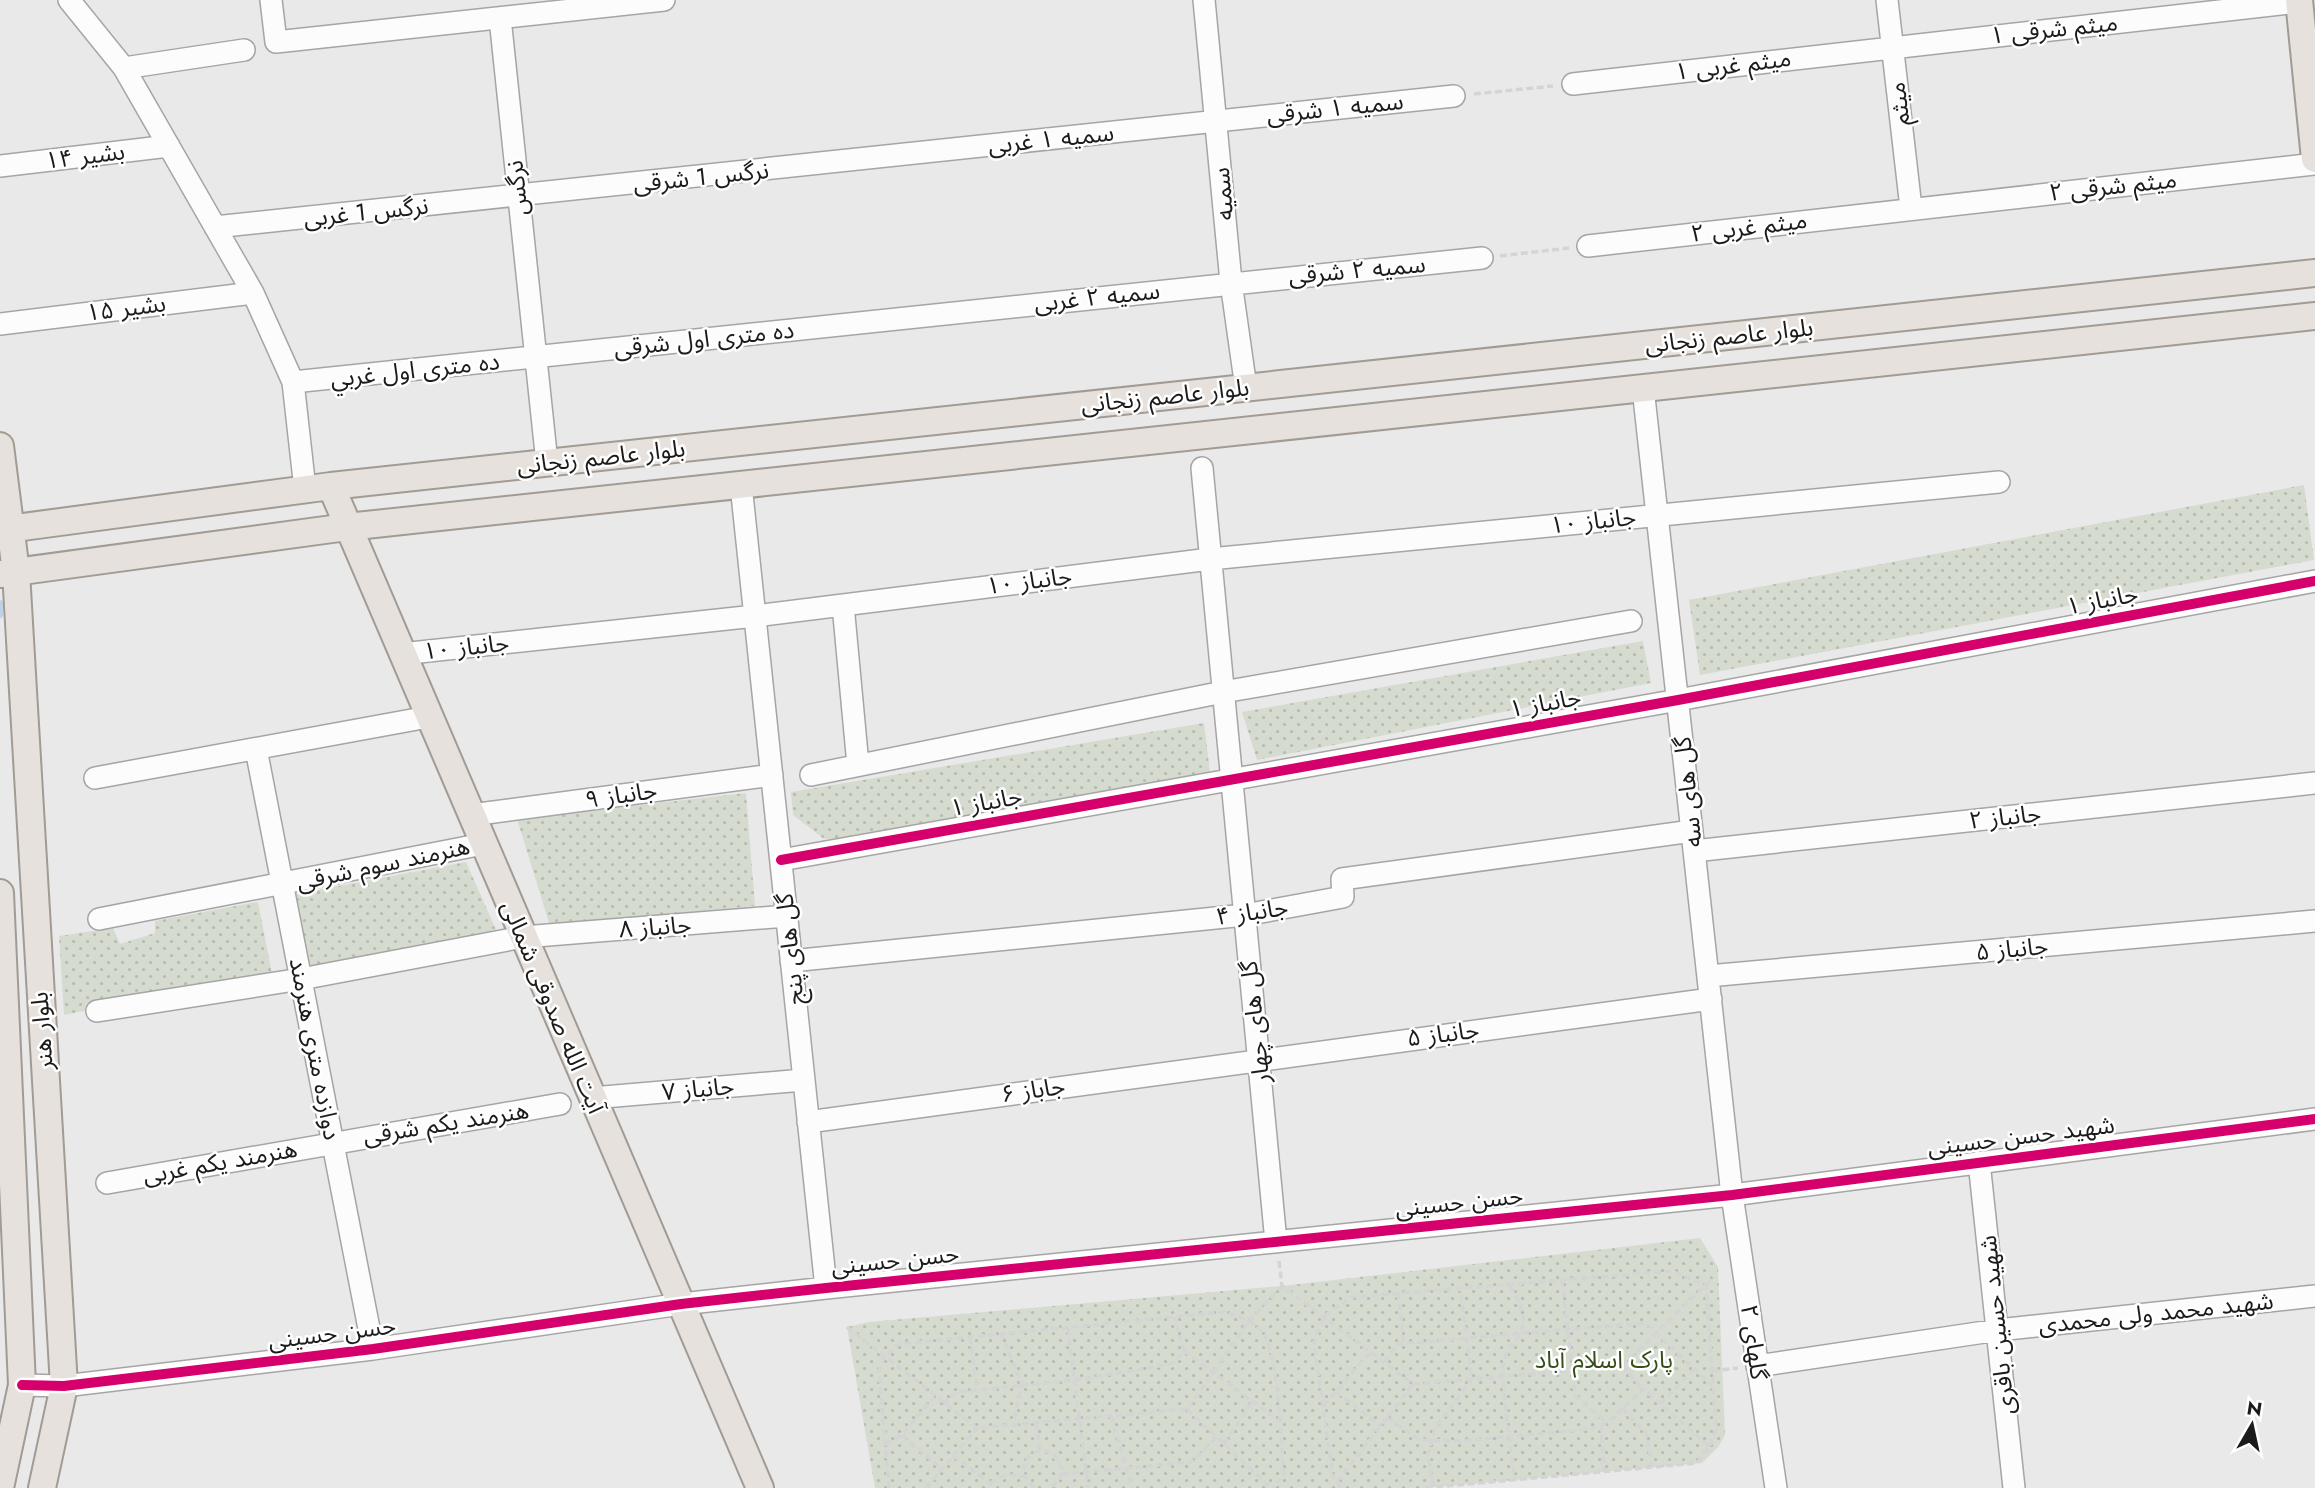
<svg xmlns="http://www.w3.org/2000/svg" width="2315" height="1488" font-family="Jost,'Noto Sans Arabic',sans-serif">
<defs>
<pattern id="park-dots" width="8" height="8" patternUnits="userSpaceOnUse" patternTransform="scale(1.75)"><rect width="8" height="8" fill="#d5dccf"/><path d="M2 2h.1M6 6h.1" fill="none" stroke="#b6bcb1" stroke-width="1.8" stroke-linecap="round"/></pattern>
</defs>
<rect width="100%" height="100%" fill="#e9e9ea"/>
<path fill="url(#park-dots)" d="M2304,485L2314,560L1700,675L1689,600Z
M1643,641L1651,683L1257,760L1242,712Z
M1204,723L1210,772L864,837L824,839L793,815L791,792Z
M746,793L755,906L550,926L517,819Z
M466,862L497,932L309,968L296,894Z
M258,902L272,974L64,1015L59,936L113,928L120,944L155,933V921Z
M1700,1238L1718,1267L1725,1435L1718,1447L1702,1463L1425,1488H875L847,1327L869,1322L1282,1286Z"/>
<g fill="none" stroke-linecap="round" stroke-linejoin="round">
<path stroke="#bed2e7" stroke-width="6" d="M0,603V615"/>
<g stroke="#a5a5a6" stroke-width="24">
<path id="minor" d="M69,0L124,68L253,293L293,382L305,489
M271,0L276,42L664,0
M1204,0L1231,282L1246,388
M1887,0L1911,208
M500,18L547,463
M124,68L244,50
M1573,84L2299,2
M0,166L169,146
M215,227L1454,96
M1588,246L2315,164
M0,324L253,293
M293,382L1482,258
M1643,388L1732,1195L1776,1488
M1202,468L1276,1242
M741,485L826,1288
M843,605L858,765
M401,654L755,616L1210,559L1999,482
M256,749L373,1349
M811,775L1223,692L1631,621
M95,778L428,717
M471,815L772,775
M1694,851L2315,783
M781,860L1678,700L2315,581
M99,919L483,844
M791,961L1245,915L1343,897L1342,879L1692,831
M1708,976L2315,921
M97,1011L301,979L523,937L787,916
M592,1098L804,1080
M808,1122L1711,999
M1979,1162L2014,1488
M107,1183L560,1104
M1757,1366L1998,1330L2315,1296
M22,1385L64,1386L373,1349L681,1304L826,1288L1732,1195L2315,1119"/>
</g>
<g stroke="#a29b93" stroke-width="30">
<path id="major" d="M2299,0L2315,159
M0,446L16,572L64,1386L42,1488
M331,486L760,1488
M0,530L331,486L2315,273
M0,574L347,527L2315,316
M0,893L22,1385L0,1488"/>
</g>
<path stroke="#d4d4d5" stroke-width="3.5" stroke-dasharray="7 3.5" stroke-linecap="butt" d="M1474,94L1553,86
M1500,256L1569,248
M1279,1261L1282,1286L1413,1384L1622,1366L1714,1277
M1562,1280L1575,1395L1607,1423
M1510,1286C1545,1343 1500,1332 1503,1376C1505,1410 1510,1445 1515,1480
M1398,1293L1404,1343
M847,1327L977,1428L1187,1409L1249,1321L1282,1286
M1068,1328L1088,1488
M1001,1333L1022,1385L1013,1424
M970,1337L977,1390
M1184,1351L1278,1420
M1384,1362L1398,1344L1646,1323L1712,1386
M1622,1366L1642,1388
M1712,1371L1738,1368
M1336,1392L1381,1426
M943,1404L957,1392L1074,1380L1171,1364L1184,1351L1174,1317
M1660,1404L1695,1369
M1324,1406L1370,1352
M1622,1408L1647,1435L1652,1467
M1187,1409L1271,1488
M1111,1416L1132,1488
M1387,1418L1421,1440L1460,1441L1590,1429L1607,1423L1643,1389L1709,1446
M1036,1423L1040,1451
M1601,1425L1604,1472
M902,1435L942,1469
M886,1444L902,1435L934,1397
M1224,1444L1253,1400
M953,1456L990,1483V1488
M1062,1474L1191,1462L1217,1437
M1337,1482L1413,1384
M990,1483L1006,1475L1024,1476
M1433,1487L1428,1454L1435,1428L1472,1379L1460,1288
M889,1488L879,1370L884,1358L899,1344L1222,1312C1237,1315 1254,1321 1264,1334C1278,1356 1281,1443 1284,1473L1273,1488
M926,1488L977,1428
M1035,1488C1013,1473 1027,1443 1052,1453L1062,1468L1060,1480L1050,1488
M1341,1488L1333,1477L1314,1342L1324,1316L1352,1297L1671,1271L1706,1285L1716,1430L1709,1447L1697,1463L1425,1488"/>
<use href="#minor" stroke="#fcfcfc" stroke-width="21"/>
<use href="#major" stroke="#e6e1dc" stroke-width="26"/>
<g stroke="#fff" stroke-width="15">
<path id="cycleway" d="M781,860L1678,700L2315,581
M22,1385L64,1386L373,1349L681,1304L826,1288L1732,1195L2315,1119"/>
</g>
<use href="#cycleway" stroke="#d6006c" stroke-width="10"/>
</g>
<g text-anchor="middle" stroke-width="5" stroke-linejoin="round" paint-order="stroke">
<g font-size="24" fill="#1b1b1b" stroke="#fff">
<text transform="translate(2054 29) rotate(-6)" y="8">میثم شرقی ۱</text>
<text transform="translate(1733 65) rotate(-7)" y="8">میثم غربی ۱</text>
<text transform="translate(1899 104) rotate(-97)" y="8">میثم</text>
<text transform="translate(1335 108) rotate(-6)" y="8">سمیه ۱ شرقی</text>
<text transform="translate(1051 139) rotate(-6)" y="8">سمیه ۱ غربی</text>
<text transform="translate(85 156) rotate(-7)" y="8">بشیر ۱۴</text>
<text transform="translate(701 177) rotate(-6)" y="8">نرگس 1 شرقی</text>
<text transform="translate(2113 186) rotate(-6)" y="8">میثم شرقی ۲</text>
<text transform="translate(517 188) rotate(-96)" y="8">نرگس</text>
<text transform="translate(1223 194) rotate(-95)" y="8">سمیه</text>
<text transform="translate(366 212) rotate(-6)" y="8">نرگس 1 غربی</text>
<text transform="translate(1749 227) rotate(-7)" y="8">میثم غربی ۲</text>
<text transform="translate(1357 270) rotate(-5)" y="8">سمیه ۲ شرقی</text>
<text transform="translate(1097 297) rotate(-6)" y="8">سمیه ۲ غربی</text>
<text transform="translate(126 308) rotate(-7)" y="8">بشیر ۱۵</text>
<text transform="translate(1729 336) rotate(-6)" y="8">بلوار عاصم زنجانی</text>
<text transform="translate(704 339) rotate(-6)" y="8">ده متری اول شرقی</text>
<text transform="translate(415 370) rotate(-6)" y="8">ده متری اول غربي</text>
<text transform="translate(1165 396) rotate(-6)" y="8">بلوار عاصم زنجانی</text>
<text transform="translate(601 457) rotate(-6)" y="8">بلوار عاصم زنجانی</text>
<text transform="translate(1593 521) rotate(-6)" y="8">جانباز ۱۰</text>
<text transform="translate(1029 581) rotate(-7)" y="8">جانباز ۱۰</text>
<text transform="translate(2102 600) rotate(-11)" y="8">جانباز ۱</text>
<text transform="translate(466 647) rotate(-6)" y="8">جانباز ۱۰</text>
<text transform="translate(1545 703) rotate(-10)" y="8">جانباز ۱</text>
<text transform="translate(1688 792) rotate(-96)" y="8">گل های سه</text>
<text transform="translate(621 795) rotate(-8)" y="8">جانباز ۹</text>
<text transform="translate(986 802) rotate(-10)" y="8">جانباز ۱</text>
<text transform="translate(2005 817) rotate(-6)" y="8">جانباز ۲</text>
<text transform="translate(383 864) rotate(-12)" y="8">هنرمند سوم شرقی</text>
<text transform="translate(1252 912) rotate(-8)" y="8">جانباز ۴</text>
<text transform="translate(655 927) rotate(-4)" y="8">جانباز ۸</text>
<text transform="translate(790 949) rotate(-96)" y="8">گل های پنج</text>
<text transform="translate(2012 949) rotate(-5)" y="8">جانباز ۵</text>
<text transform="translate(553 1007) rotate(67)" y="8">آیت الله صدوقی شمالی</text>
<text transform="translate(1255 1022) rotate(-96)" y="8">گل های چهار</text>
<text transform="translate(42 1031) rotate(-94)" y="8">بلوار هنر</text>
<text transform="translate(1443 1034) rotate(-7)" y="8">جانباز ۵</text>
<text transform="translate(315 1049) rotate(79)" y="8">دوازده متری هنرمند</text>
<text transform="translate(698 1089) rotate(-5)" y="8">جانباز ۷</text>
<text transform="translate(1033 1090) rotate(-8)" y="8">جاباز ۶</text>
<text transform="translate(446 1123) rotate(-9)" y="8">هنرمند یکم شرقی</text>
<text transform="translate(2021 1136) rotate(-7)" y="8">شهید حسن حسینی</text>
<text transform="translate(220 1162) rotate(-10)" y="8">هنرمند یکم غربی</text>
<text transform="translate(1459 1202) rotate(-6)" y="8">حسن حسینی</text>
<text transform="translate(895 1260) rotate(-6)" y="8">حسن حسینی</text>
<text transform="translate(2156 1313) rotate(-6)" y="8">شهید محمد ولی محمدی</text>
<text transform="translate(1997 1325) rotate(-96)" y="8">شهید حسین باقری</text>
<text transform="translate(332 1333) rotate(-7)" y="8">حسن حسینی</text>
<text transform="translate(1754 1342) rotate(82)" y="8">گلهای ۲</text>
</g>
<g font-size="24" fill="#354e1a" stroke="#fff">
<text x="1604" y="1368">پارک اسلام آباد</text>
</g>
</g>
<g transform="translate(2252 1425) rotate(9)" stroke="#ffffff" stroke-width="5" paint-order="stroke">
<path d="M0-5L12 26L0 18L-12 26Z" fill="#1b1b1b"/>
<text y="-10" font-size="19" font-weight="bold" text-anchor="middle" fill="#1b1b1b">N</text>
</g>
</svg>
